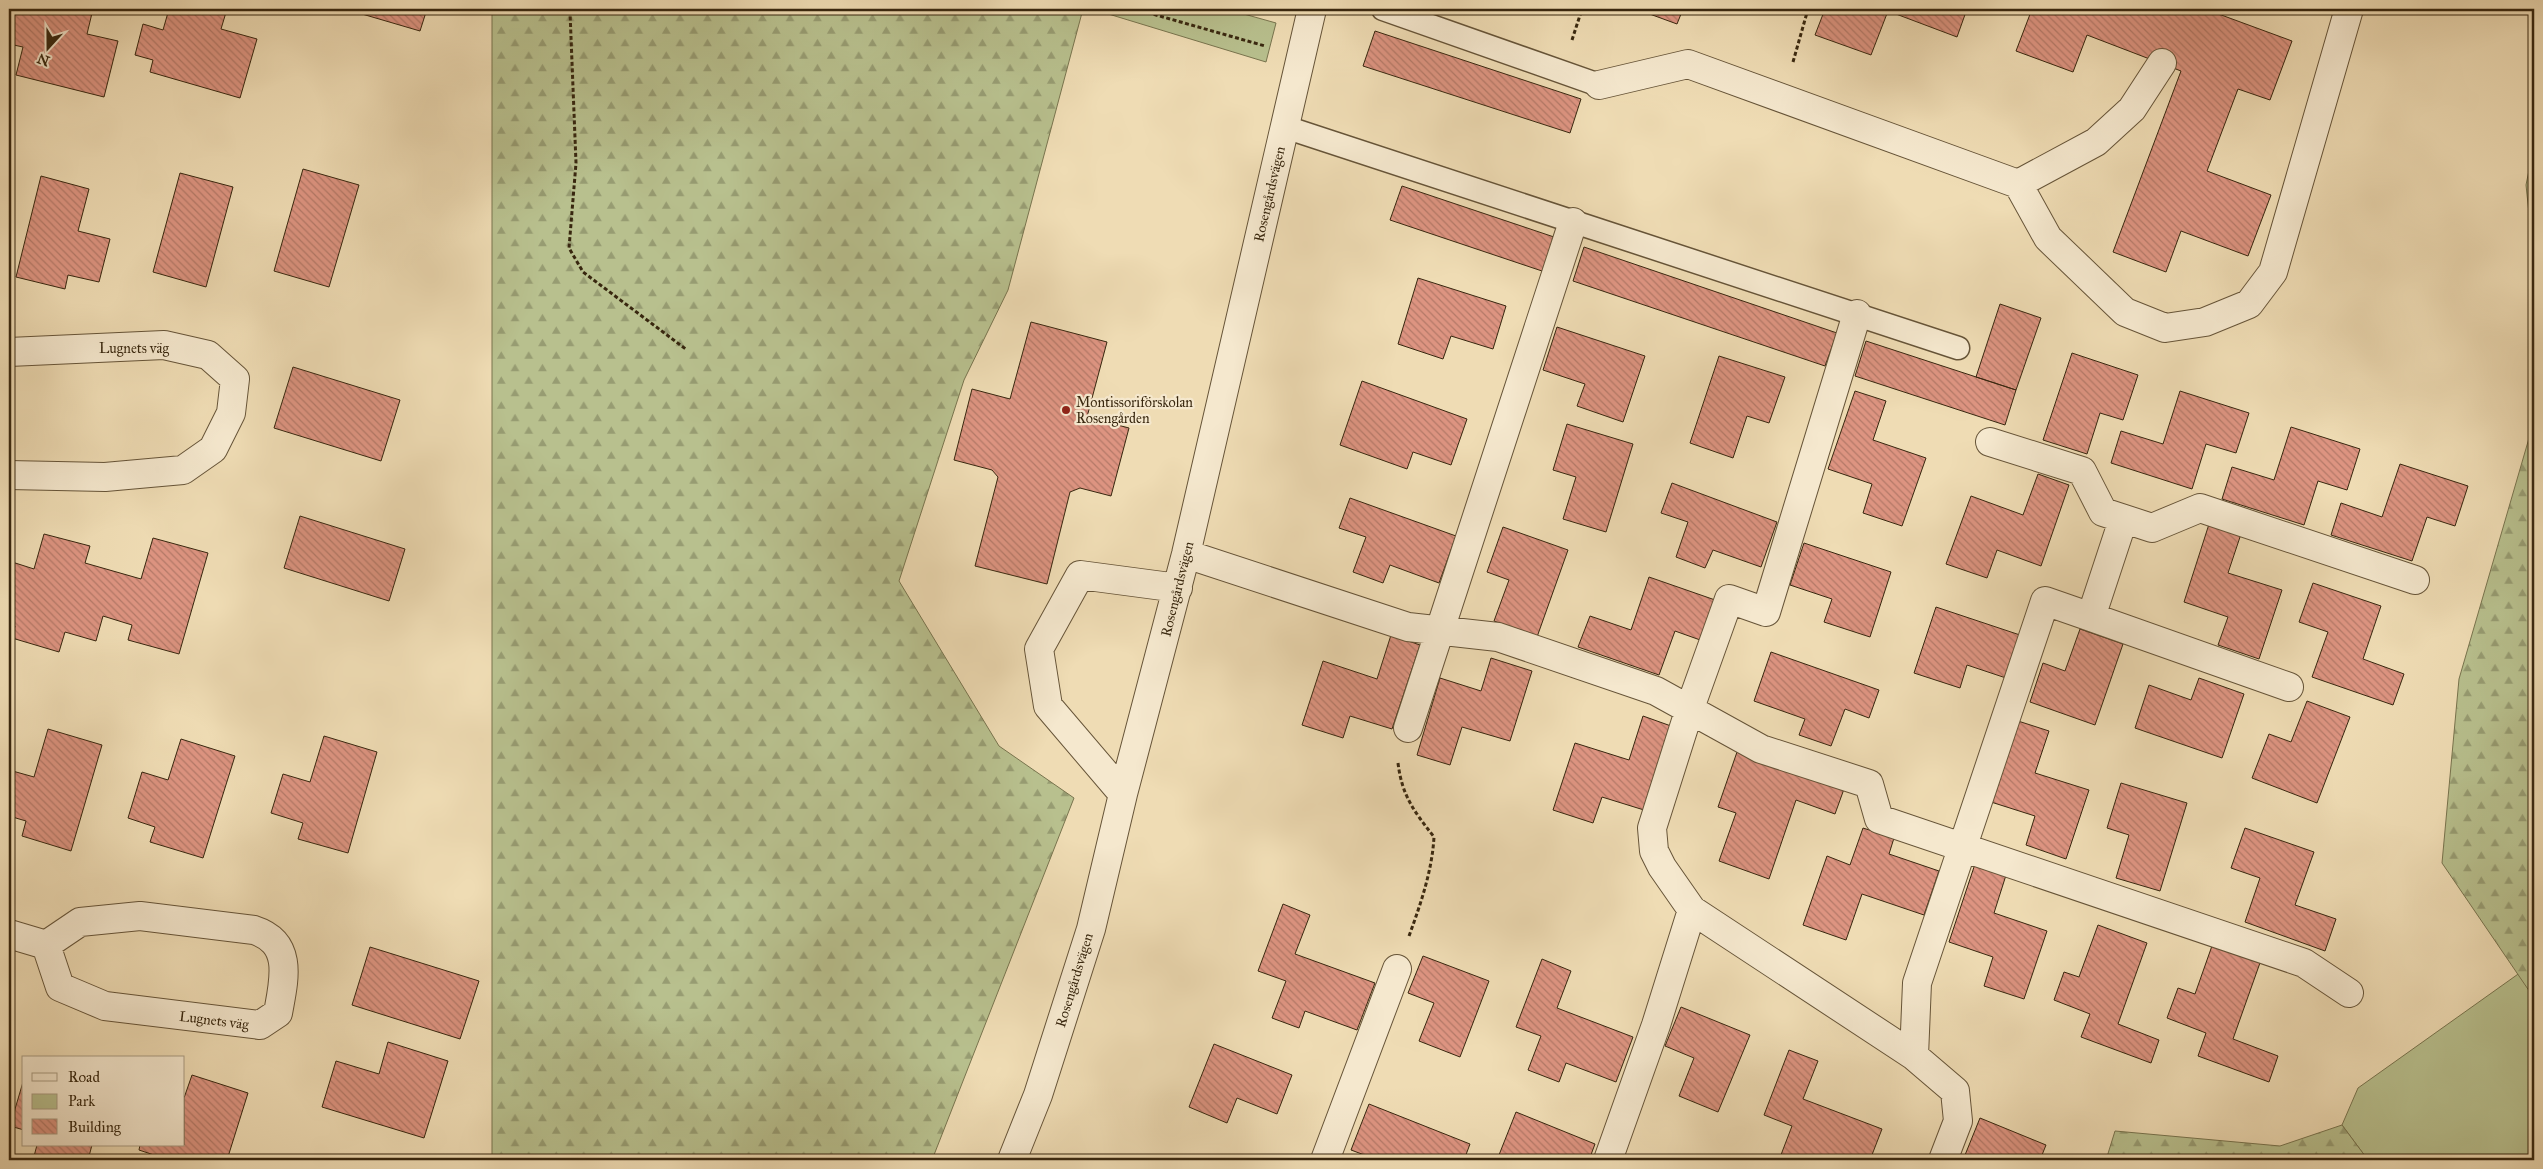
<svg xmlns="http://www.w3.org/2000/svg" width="2543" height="1169" font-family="'IM FELL Great Primer',serif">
<defs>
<pattern id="forest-firs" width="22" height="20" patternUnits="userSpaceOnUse" patternTransform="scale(1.25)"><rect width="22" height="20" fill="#b8c08e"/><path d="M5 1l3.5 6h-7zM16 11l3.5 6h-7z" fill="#979c72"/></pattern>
<pattern id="building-back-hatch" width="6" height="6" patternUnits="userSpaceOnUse" patternTransform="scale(1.25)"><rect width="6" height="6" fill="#dd9481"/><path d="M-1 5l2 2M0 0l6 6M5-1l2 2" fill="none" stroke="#b47968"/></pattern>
</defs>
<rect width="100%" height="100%" fill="#efdcb4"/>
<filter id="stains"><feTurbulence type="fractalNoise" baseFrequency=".004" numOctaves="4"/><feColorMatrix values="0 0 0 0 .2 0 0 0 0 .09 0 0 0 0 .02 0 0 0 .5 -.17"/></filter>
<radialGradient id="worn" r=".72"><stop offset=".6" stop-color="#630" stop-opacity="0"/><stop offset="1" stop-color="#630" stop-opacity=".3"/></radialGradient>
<path fill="#b8c08e" stroke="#78744e" d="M1092,9H1226L1276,23L1266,62Z
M2521,972L2534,991V1160H2368L2342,1125L2358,1088Z"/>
<path fill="url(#forest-firs)" stroke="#78744e" d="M492,9H1083L1008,290L964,380L899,581L999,746L1074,798L932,1160H492Z
M2534,146V260L2526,185Z
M2534,421V998L2442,863L2459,679Z
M2342,1125L2368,1160H2106L2115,1131L2280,1146Z"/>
<path fill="url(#building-back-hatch)" stroke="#38270f" d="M13,9L32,12L33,9H93L87,34L118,41L104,97L16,75L23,47L9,44V25Z
M169,9H227L221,29L257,39L240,98L150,72L153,60L135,55L143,24L163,30Z
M345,9H427L420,31Z
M1636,9H1683L1677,24Z
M1825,9H1967L1957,37L1888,11L1871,55L1815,35Z
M2032,9H2205L2292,41L2270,100L2238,89L2207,171L2271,195L2248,256L2181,231L2166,272L2113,252L2181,71L2087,35L2073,72L2016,51Z
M1375,31L1581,99L1570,133L1363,66Z
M303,169L359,185L329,287L274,271Z
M180,173L233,187L206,287L153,272Z
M41,176L89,189L78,231L110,239L99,282L68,275L65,289L16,277Z
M1402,186L1557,238L1545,272L1390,220Z
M1584,247L1837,333L1825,366L1573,281Z
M1418,278L1506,306L1493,349L1451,336L1443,359L1398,344Z
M2000,304L2041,318L2016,390L1976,377Z
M1031,322L1107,342L1087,417L1129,428L1111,496L1080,488L1070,492L1047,584L975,566L998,477L992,470L954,460L972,389L1010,399Z
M1557,327L1645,356L1623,422L1577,406L1585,384L1543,370Z
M1866,341L2016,390L2005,425L1855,376Z
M2072,353L2138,375L2123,420L2100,413L2087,454L2043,440Z
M1719,356L1785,377L1769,423L1747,416L1733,458L1690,443Z
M293,367L400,400L381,461L274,428Z
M1362,381L1467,419L1451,465L1413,452L1407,469L1340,445Z
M1855,391L1886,401L1873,440L1926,458L1902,526L1863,513L1872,484L1828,469Z
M2180,391L2249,413L2236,453L2206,444L2192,489L2111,463L2121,431L2163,444Z
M1567,424L1633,444L1606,532L1563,519L1576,477L1553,470Z
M2291,427L2360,449L2347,490L2318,481L2304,525L2222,499L2232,467L2274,480Z
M2400,464L2468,486L2455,526L2427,517L2412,561L2331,535L2341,503L2382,517Z
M2038,474L2069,485L2041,566L1997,550L1987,578L1946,564L1971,496L2023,515Z
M1672,483L1777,522L1761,567L1713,550L1705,568L1676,557L1688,522L1661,513Z
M1350,498L1456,536L1439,583L1390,565L1383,583L1353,572L1366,537L1339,528Z
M300,516L405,549L389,601L284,568Z
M2210,521L2242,531L2228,573L2282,590L2259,659L2218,645L2228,617L2184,602Z
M1503,527L1568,550L1537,637L1494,621L1509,580L1487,572Z
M44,534L90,546L85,563L141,579L153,538L208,553L179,654L128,640L132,625L103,616L96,641L65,632L59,652L12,638L15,626L9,624V561L34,569Z
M1804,543L1891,572L1870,637L1824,622L1832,599L1790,585Z
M1649,577L1718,601L1703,641L1675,631L1659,675L1578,647L1590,616L1631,630Z
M2313,583L2381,606L2363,659L2404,674L2393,705L2312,677L2328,632L2299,622Z
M1936,607L2020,635L2006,678L1967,665L1960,688L1914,673Z
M2080,629L2123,644L2095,725L2030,702L2043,663L2065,671Z
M1391,635L1420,645L1392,729L1350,716L1343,738L1302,725L1323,661L1377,679Z
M1771,652L1879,690L1869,718L1845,709L1831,746L1799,735L1805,719L1754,701Z
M1491,658L1532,671L1510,741L1462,727L1450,765L1417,755L1440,678L1481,691Z
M2199,678L2244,694L2222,758L2135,728L2149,685L2191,700Z
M2307,701L2350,717L2317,803L2252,778L2269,734L2291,742Z
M1643,716L1671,726L1644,810L1602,797L1593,823L1553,810L1575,743L1629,760Z
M2018,721L2049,731L2035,773L2089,790L2066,859L2026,845L2035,816L1991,802Z
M48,729L102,745L71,851L22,836L26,821L9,816V770L34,777Z
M324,736L377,752L348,853L298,839L303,823L271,813L283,774L310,782Z
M181,739L235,756L203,858L150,842L155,827L128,818L142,772L168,780Z
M1737,752L1844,789L1835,814L1796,800L1769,879L1719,861L1736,813L1718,807Z
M2121,783L2187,803L2160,891L2116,878L2129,835L2107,828Z
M1863,828L1894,838L1889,854L1939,871L1924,915L1862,894L1846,940L1803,925L1827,856L1850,865Z
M2245,828L2314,852L2295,905L2336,919L2325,951L2245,922L2260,878L2231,868Z
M1976,861L2007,872L1994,913L2047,931L2024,999L1984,986L1993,957L1949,942Z
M1283,904L1310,915L1295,954L1375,983L1357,1030L1305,1011L1299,1028L1272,1018L1286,981L1258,971Z
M2098,925L2147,943L2118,1024L2159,1040L2151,1063L2081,1037L2090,1014L2054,1000L2064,972L2079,977Z
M2213,943L2261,960L2233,1039L2278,1056L2269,1082L2198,1056L2206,1033L2167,1018L2178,988L2195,994Z
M370,947L479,981L460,1039L352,1005Z
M1423,956L1489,981L1460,1057L1419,1041L1434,1003L1408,993Z
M1542,959L1571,971L1557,1008L1633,1037L1616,1082L1566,1063L1559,1082L1528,1070L1541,1036L1516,1027Z
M1681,1007L1750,1035L1718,1112L1679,1096L1694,1058L1665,1046Z
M388,1042L448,1061L424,1138L322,1107L336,1061L379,1074Z
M1214,1044L1292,1075L1277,1114L1237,1098L1227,1123L1189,1107Z
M1789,1050L1818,1061L1803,1099L1882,1129L1870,1160H1825L1813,1155L1811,1160H1779L1792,1126L1764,1115Z
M192,1075L248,1093L227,1160H169L139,1150L140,1145H184V1098Z
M23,1082H24V1130L10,1126Z
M1369,1104L1470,1144L1464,1160H1378L1351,1150Z
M1516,1112L1595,1144L1589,1160H1497Z
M1980,1118L2046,1145L2040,1160H1963Z
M37,1145H92L88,1160H33Z"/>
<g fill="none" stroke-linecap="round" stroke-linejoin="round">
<g stroke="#665438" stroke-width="25">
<path id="service" d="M1383,9L1599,85
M1285,127L1958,348"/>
</g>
<g stroke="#665438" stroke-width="30">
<path id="minor" d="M1599,85L1688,64L2018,184L2048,238L2125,312L2165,328L2205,322L2249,304L2273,272L2349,9
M2018,184L2096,142L2132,109L2162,63
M1857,314L1766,612L1729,599L1690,708L1652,828L1654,851L1662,867L1692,910L1914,1056L1955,1091L1958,1121L1943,1160
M9,352L164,345L208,355L235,379L231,413L213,449L183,470L105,477L9,475
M1990,442L2082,471L2103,512L2152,528L2200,508L2415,580
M1186,554L1408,627L1498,637L1656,691L1761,749L1869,784L1879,819L2304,963L2349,993
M2091,617L2289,687
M1408,728L1573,222
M1123,794L1048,706L1039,649L1080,575L1178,588
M140,916L254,930C294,943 284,980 278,1013L260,1025L105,1006L60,987L46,945L80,922Z
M9,934L46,945
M1914,1056L1917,983L2045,601L2091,617L2123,520
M1012,1160L1038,1095L1091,929L1123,794L1186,554L1312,9
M1325,1160L1397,969
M1608,1160L1656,1025L1692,910"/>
</g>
<path stroke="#38270f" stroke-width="3" stroke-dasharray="4 2.5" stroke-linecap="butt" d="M562,9L570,12L576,163L569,248L583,272L687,350
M1135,9L1265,46
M570,12L581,9
M1572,40L1582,9
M1793,62L1808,9
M1398,763C1402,796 1414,811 1434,837C1432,871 1421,903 1409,936"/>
<use href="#service" stroke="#f5e8ce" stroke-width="22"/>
<use href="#minor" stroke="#f5e8ce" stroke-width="28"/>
</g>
<circle fill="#8f2418" stroke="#f5e8ce" stroke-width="2" cx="1066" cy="410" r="5"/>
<g text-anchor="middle" stroke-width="4.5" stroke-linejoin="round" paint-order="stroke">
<g font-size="14" fill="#38270f" stroke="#f5e8ce">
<text transform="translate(1269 194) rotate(-77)" y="5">Rosengårdsvägen</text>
<text x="134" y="353">Lugnets väg</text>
<text transform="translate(1177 589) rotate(-76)" y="5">Rosengårdsvägen</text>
<text transform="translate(1074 980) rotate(-73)" y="5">Rosengårdsvägen</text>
<text transform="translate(214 1020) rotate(7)" y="5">Lugnets väg</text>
</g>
<g font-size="14" fill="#38270f" stroke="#f5e8ce" text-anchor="start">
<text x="1076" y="407">Montissoriförskolan<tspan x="1076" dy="16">Rosengården</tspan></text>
</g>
</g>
<rect width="2543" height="1169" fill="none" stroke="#efdcb4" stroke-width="30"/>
<rect x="10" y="10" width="2523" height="1149" fill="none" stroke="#38270f" stroke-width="2.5"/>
<rect x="15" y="15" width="2513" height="1139" fill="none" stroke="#38270f"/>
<rect x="22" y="1056" width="162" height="90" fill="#f5e8ce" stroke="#a99b82"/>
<rect x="32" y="1073" width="25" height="8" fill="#f5e8ce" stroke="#a99b82"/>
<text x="68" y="1082" font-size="15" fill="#38270f">Road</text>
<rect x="32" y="1094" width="25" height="15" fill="#b8c08e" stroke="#a99b82"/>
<text x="68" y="1106" font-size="15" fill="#38270f">Park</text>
<rect x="32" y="1119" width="25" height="15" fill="url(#building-back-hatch)" stroke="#a99b82"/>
<text x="68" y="1132" font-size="15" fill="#38270f">Building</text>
<g transform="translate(48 48) rotate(201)" stroke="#f5e8ce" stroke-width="4" paint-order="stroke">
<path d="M0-4L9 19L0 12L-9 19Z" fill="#38270f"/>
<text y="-8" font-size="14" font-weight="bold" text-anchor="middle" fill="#38270f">N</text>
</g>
<rect width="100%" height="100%" filter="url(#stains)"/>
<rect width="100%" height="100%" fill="url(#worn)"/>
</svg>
